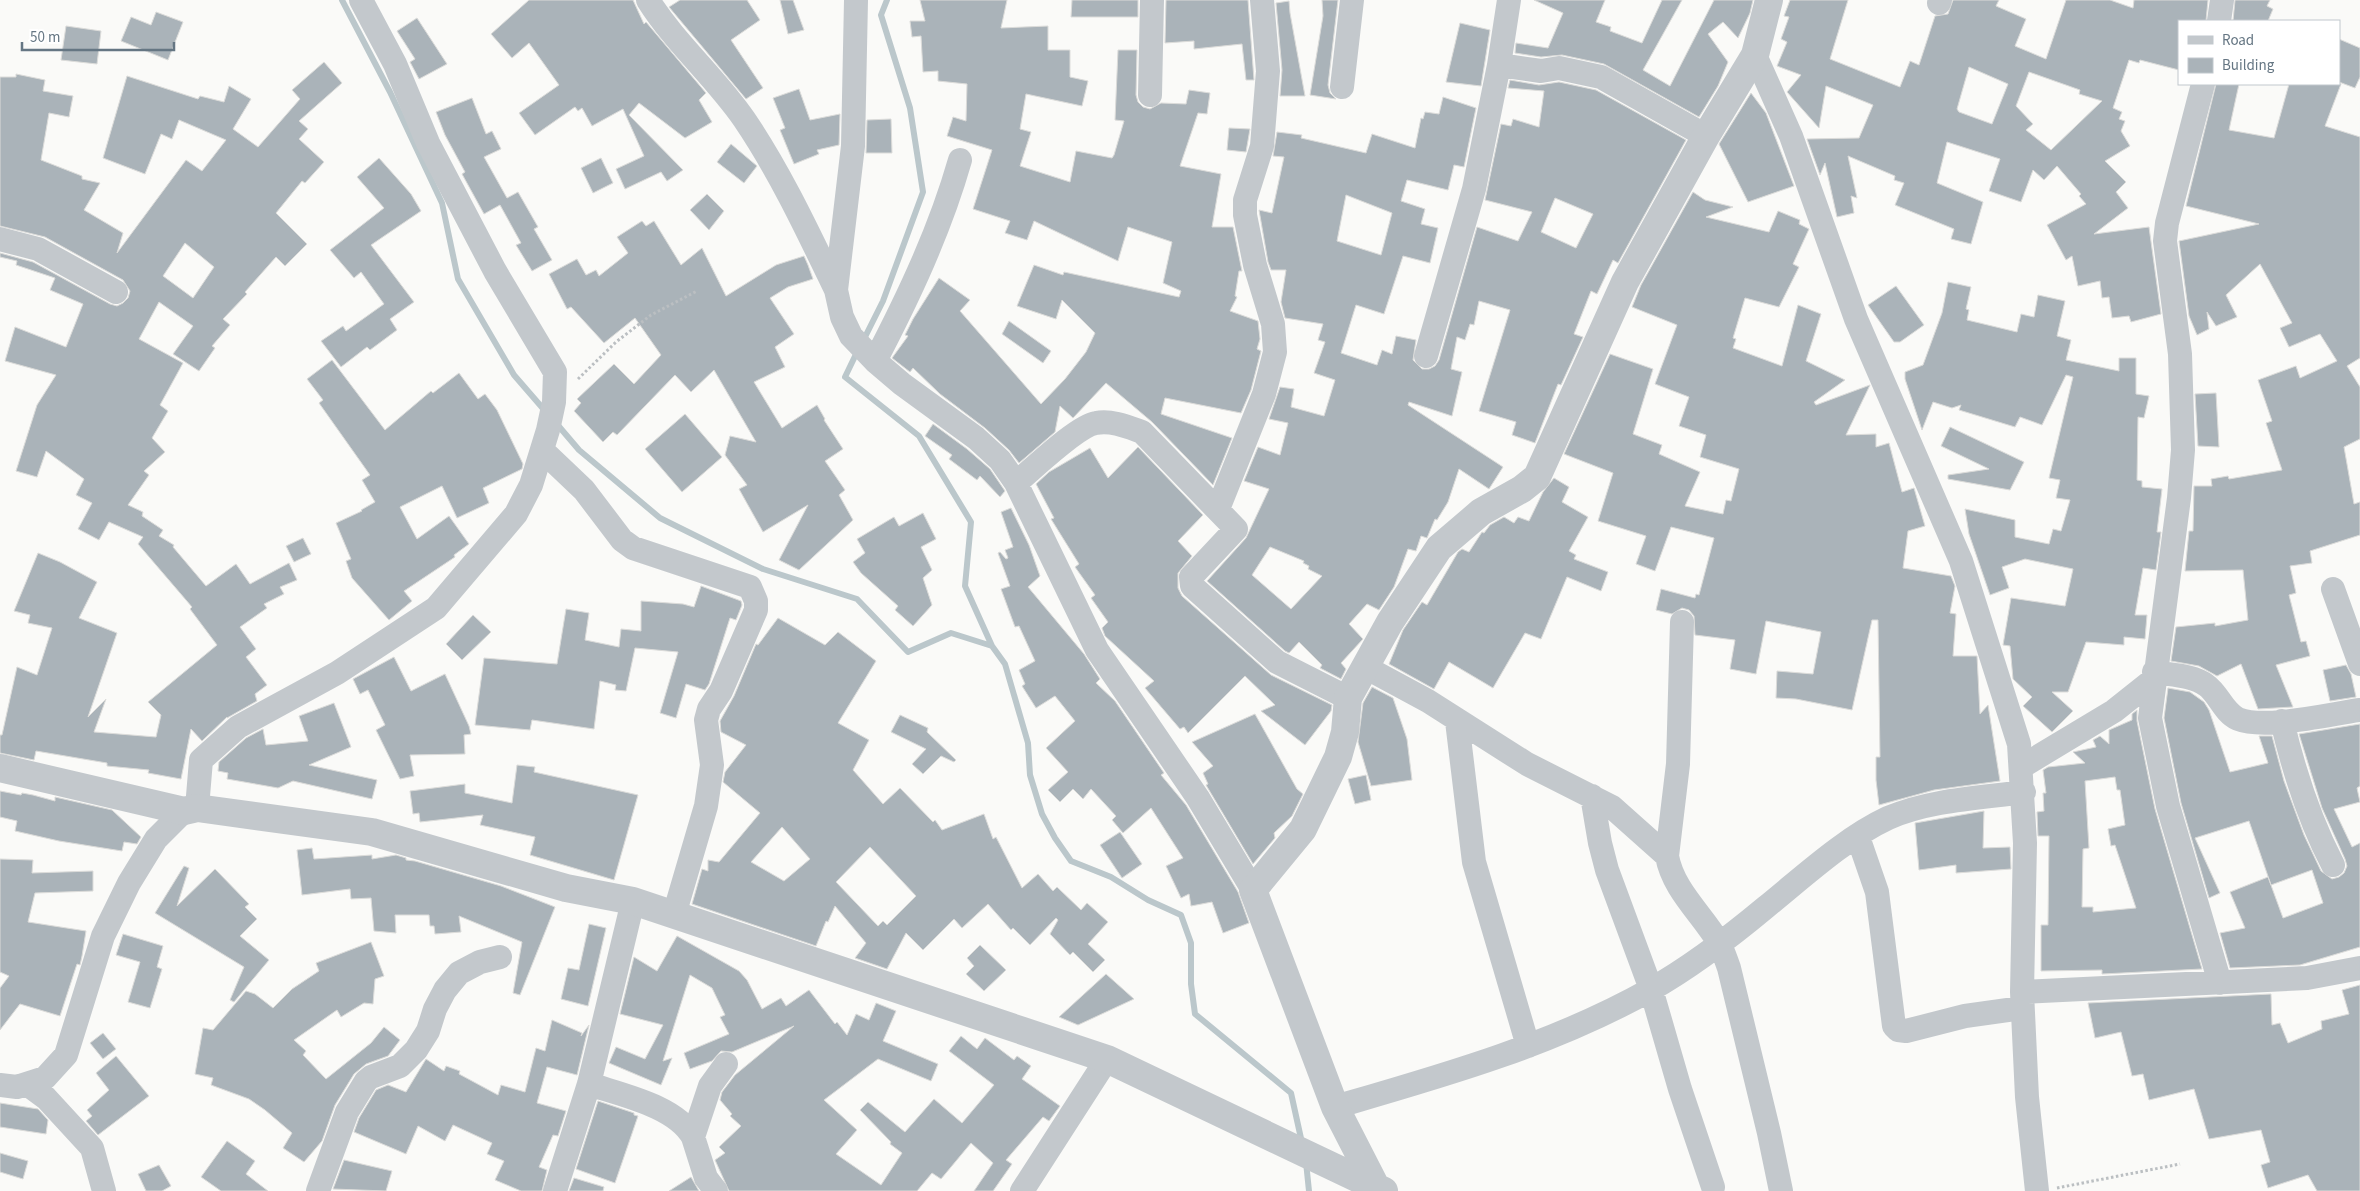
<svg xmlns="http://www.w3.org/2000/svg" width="2360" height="1191" font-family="'Source Sans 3',sans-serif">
<rect width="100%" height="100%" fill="#fafaf8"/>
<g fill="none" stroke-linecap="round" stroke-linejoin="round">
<path stroke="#bbc7cb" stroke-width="6" d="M342,0L390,92L442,203L458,279L514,375L546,412
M863,341L883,301L923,192L910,108L881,15L887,0
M858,350L845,377L919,436L971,522L965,586L992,646L1005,664L1028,743L1030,775L1042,814L1055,838L1071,861L1111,877L1148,900L1181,915L1191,943V984L1195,1014L1291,1093L1302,1143
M556,423L579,450L660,518L763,569L857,599L908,652L951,633L992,646
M1306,1162L1309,1191"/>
</g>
<path fill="#aab3b9" stroke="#dcdcda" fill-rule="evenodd" d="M529,0H633L644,24L646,22L706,93L699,100L712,122L685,138L639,103L629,115L683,170L667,181L661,172L625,189L616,169L644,156L623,109L592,126L582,108L578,111L575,107L535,135L519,113L559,85L529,43L512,58L491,34Z
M680,0H747L760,20L731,40L763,88L746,99L669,7Z
M780,0H793L804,30L788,34Z
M920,0H1007L1001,28L1048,26V50H1070V77L1088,81L1082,106L1026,94L1020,129L1031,132L1020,166L1070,182L1076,151L1112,158L1114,155L1124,121L1115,120L1118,50H1137L1136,95L1138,102L1143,107L1150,109L1161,103L1186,104L1189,90L1210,93L1207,114L1198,113L1180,166L1221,174L1212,227H1233L1242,271H1239L1235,296L1237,297L1230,311L1258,321L1260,339L1257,349L1261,351L1251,390L1241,413L1165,398L1161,414L1232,438L1213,485L1152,422L1106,383L1073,418L1060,406L1055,432L1019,463L1009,450L985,428L940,394L913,368L910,372L892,358L908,336L905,335L913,319L939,278L970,300L960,311L1041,404L1065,379L1086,352L1095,333L1062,300L1056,319L1017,306L1034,265L1063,275L1064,272L1179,297L1181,291L1163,283L1172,242L1128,227L1118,261L1034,221L1027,240L1005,233L1010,221L973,209L992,150L947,136L953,117L966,121L967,84L938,81V71L923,72L921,36L912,37L910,21H925Z
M1072,0H1138V17H1071Z
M1166,0H1248L1254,80H1246L1242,44L1194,49V41L1165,43Z
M1322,0H1338L1328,85L1330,93L1336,99L1310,95L1323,16Z
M1534,0H1605L1596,22L1611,27L1610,31L1642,43L1662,0H1682L1643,70L1670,86L1714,0H1753L1750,13L1738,38L1723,22L1708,34L1728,62L1718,86L1699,117L1604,64L1562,55L1541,57L1515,53L1516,43L1548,48L1563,13Z
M1790,0H1848L1830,59L1900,87L1910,61L1919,65L1935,16L1948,14L1953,0H1999L1996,6L2026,19L2015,46L2046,59L2066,0H2110L2133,8L2134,0H2208L2206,21H2179V70L2140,60L2139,63L2129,60L2113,108L2122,112L2119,119L2125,121L2121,131L2130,146L2105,161L2126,182L2116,192L2128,208L2094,234L2149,227L2161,314L2131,322L2129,316L2112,318L2109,297L2102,298L2100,281L2078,286L2072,256L2066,260L2047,225L2086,204L2079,196L2081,194L2057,166L2044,180L2033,170L2021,202L1989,191L2000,159L1947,142L1937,183L1983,202L1971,244L1951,239L1954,229L1895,205L1904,183L1894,180L1895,176L1848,156L1857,198L1851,196L1854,213L1837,217L1825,163L1820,175L1807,139L1859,138L1873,105L1826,86L1819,128L1787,92L1801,75L1777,66L1787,42L1781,39L1789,17L1784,16ZM1969,67L2008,84L1992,124L1959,112L1957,109ZM2029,72L2080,90L2079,94L2102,101L2051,150L2026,130L2033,124L2016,106Z
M2235,0H2270L2267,6L2273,9L2268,21H2233Z
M1289,1L1290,13L1305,96H1280L1282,70L1276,3Z
M156,12L183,22L168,60L121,41L131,17L151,25Z
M417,18L447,64L419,79L410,62L415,59L397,31Z
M1460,23L1490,30L1481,86L1446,82Z
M66,26L101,31L97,64L61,60Z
M2339,39L2360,48V77L2355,88L2339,82Z
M324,62L342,83L299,121L308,129L299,139L324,162L305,183L302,181L276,213L307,244L285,266L276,257L245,292L247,294L223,319L230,325L212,346L215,348L199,371L173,354L193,326L159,302L139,339L183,363L160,405L168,411L152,438L165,452L144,471L149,475L128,505L143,512L142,516L163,530L159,536L174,545L173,547L206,586L236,564L250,584L289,563L297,580L280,587L284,594L264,604L267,608L240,627L256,649L246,657L267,685L255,694L257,701L227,718V717L202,741L191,729L181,779L148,773L149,770L107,766V763L36,751L34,760L0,753V735H2L17,667L37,675L52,628L28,623L30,615L14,611L38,553L60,562L97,582L79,618L117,633L88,717L106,699L94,732L156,737L161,715L148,702L217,645L190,609L192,607L138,544L143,537L109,522L99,540L78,529L92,503L76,495L84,479L46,451L37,477L16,471L37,405L56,375L5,361L15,327L66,347L83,304L50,290L55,278L16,265L17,261L0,257V253L33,262L110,304L117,306L123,303L128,298L130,291L123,280L45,237L0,226V77H16V74L45,80L43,91L73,96L69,117L49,113L41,160L82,176V179L100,183L84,210L123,233L117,253L186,160L202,171L226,140L179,120L172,139L161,134L145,174L103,158L127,76L198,99L200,96L224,102L229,86L251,99L233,129L258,147L300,99L292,90ZM185,243L214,267L193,298L163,276Z
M1510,80L1539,85L1559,82L1596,90L1686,140L1618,263L1613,260L1597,294L1591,291L1574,334L1583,337L1561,385L1558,384L1535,443L1512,435L1516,422L1479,411L1510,310L1479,301L1474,325L1470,324L1465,340L1457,337L1451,369L1462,372L1452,416L1409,402L1408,405L1503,467L1489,489L1459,469L1448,502L1437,520L1435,519L1427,538L1421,536L1416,551L1408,549L1394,587L1379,610L1367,604L1349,624L1363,639L1341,663L1346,669L1341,679L1320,668L1322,665L1299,642L1289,653L1285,651L1207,581L1246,538L1269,489L1244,481L1258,447L1280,455L1288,423L1269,419L1280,387L1294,389L1291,407L1324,416L1335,380L1314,373L1325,342L1318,340L1323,324L1285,318L1281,302L1286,270H1271L1268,262L1259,210L1272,213L1284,157L1273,156L1277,132L1302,135L1301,138L1366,153L1372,134L1415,148L1421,118L1423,119L1425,112L1439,114L1443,97L1476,108L1464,167L1454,165L1448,190L1407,180L1401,201L1425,209L1421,224L1438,228L1430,263L1403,256L1384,314L1356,305L1341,353L1377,365L1382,350L1392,354L1396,336L1416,340L1413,360L1422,369H1429L1435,366L1439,360L1477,227L1518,241L1532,212L1485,200L1501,124L1511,126L1513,119L1539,127L1544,91L1508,88ZM1346,195L1392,213L1381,255L1337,241ZM1555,198L1593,214L1576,248L1541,232ZM1270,547L1304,561L1303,563L1309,566L1308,569L1322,576L1291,609L1252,575Z
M2216,84H2239L2229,130L2274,138L2289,84H2341L2325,126L2360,137V358L2347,366L2360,387V439L2344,447L2354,504L2360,502V535L2310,551L2312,563L2290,566L2296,593L2289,595L2301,642L2306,641L2310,656L2276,665L2293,707L2258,709L2241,664L2217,676L2199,666L2171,661L2176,627L2215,623V626L2248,620L2243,570L2185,571L2189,531H2193L2194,486H2212L2211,479L2228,476L2229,479L2282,470L2266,423L2272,421L2258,380L2296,366L2300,378L2337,361L2320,334L2289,347L2280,328L2292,323L2260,264L2226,295L2237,317L2216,326L2207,312L2209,329L2197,335L2189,316L2179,241L2259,224L2186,206Z
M799,89L810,120L840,114L839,145L817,150L819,154L794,164L780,130L785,128L773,98Z
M1751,93L1766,113L1794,186L1748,202L1719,144Z
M472,98L486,134L492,131L501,149L484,157L507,198L518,192L538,227L534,229L552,260L532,271L516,245L521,243L500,205L484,214L462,174L465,172L445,135L436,112Z
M891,119L892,153H866L867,120Z
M1229,128L1250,129L1246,152L1227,150Z
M731,144L757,166L744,183L717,162Z
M379,158L411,194L421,211L371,245L414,302L390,319L397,330L370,350L367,347L341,367L321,341L343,326L346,331L384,304L361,272L354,278L330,250L384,208L357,177Z
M601,158L613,183L593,193L581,168Z
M1693,192L1705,200L1733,207L1706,217L1769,232L1778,211L1800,220L1799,224L1809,229L1793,264L1799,267L1779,307L1745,298L1733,338L1736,339L1733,348L1782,366L1798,305L1821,314L1806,361L1845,380L1814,402L1816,405L1870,385L1846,435L1876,434V447L1889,443L1902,492L1914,488L1925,526L1908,531L1903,568L1951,576L1955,586L1950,613L1956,614L1953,656H1977L1980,714L1988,705L2000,781L1934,790L1879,805L1876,780V757H1880L1878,620H1872L1852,710L1796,699L1776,698L1777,671L1813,674L1821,632L1766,621L1756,674L1730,669L1735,640L1695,635L1694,616L1689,610L1682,608L1672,614L1656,610L1661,589L1695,598L1696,594L1699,595L1714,538L1671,527L1655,571L1636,564L1646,536L1598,521L1613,473L1564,454L1610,354L1653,369L1633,434L1662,445L1659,454L1700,472L1685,506L1723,514L1726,500L1731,501L1739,469L1700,457L1706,435L1679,426L1689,397L1655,384L1677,325L1632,307L1641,285Z
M707,194L724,211L709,230L690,210Z
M642,221L646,226L654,221L681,265L702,248L726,296L776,265L804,256L808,265L813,279L788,287L770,298L794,334L775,347L785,367L754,382L782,428L817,405L825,419L824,420L843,449L825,461L845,490L839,495L853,520L799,570L779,560L808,505L763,532L739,489L747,485L725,455L730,436L756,442L714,370L691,392L675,375L617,435L613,432L603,442L574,411L581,403L577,399L614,364L634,384L661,355L635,318L604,343L571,307L567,309L549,274L577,259L586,275L596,270L599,276L628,253L617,237Z
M1948,282L1971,287L1966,309L1969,310L1967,320L2017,332L2021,314L2034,317L2038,295L2065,301L2057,336L2071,340L2066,360L2119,371V358H2136V394L2149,396L2144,418L2138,417L2137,480L2142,481V487L2162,489L2157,532H2161L2156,570L2143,568L2135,615H2147L2145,639L2124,637V645L2086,642L2068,692H2052L2073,711L2052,732L2023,706L2032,697L2013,679L2010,646L2003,645L2011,598L2065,606L2073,569L2025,559L2002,567L2009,588L1990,595L1969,534L1965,509L2015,520V537L2049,544L2053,529L2061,531L2070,500L2056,498L2060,480L2049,478L2073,377L2066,375L2042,425L2020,417L2015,427L1959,410L1961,405L1952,408L1933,402L1922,430L1905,379V372L1923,365L1942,313Z
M1896,286L1924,325L1900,342H1894L1868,305Z
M1009,321L1051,351L1043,363L1002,334Z
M332,360L385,430L431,391L433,393L459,373L478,399L485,394L497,410L523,464L522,469L483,488L489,503L457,518L442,486L400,507L417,539L449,516L469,544L454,555L455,557L404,591L412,601L389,620L352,578L346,561L351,559L336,523L362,511L361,510L375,502L362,480L370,475L319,403L323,400L307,379Z
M2216,393L2219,447L2198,446L2195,394Z
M685,414L722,457L682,492L645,449Z
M933,424L967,449L990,469L1005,491L1000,497L980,476L977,480L949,459L952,455L925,436Z
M1950,427L2024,462L2010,490L1948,479V475L1989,469L1941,446Z
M1138,447L1203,515L1178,541L1192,556L1178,573V588L1182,596L1271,675L1332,705L1331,711L1305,745L1261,711L1275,705L1245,676L1188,733L1184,727L1180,729L1145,688L1154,681L1105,636L1102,628L1108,622L1091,598L1095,595L1075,567L1079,564L1051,519L1054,518L1036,484L1049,472L1090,448L1108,478Z
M1554,478L1569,487L1562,502L1588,517L1569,551L1576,555L1574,559L1608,572L1601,591L1567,577L1541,639L1525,633L1493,688L1449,662L1434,689L1389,664L1403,630L1422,602L1427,605L1458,552L1462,549L1469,552L1482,532L1484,533L1490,525L1504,517L1514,523L1518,517L1529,521L1543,492Z
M1011,508L1029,545L1040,576L1028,587L1084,654L1100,679L1096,683L1115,701L1164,773L1161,775L1186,805L1238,892L1249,923L1223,933L1212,902L1191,906L1189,894L1181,898L1166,866L1183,858L1151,808L1123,833L1112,820L1116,816L1091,789L1083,799L1073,789L1060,802L1048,790L1068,772L1046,748L1075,721L1055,696L1036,708L1022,686L1025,684L1019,670L1035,661L1019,626L1015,627L1001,589L1010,586L998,553L1000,552L1006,559L1008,558L1005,550L1013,547L1001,512Z
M923,513L936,539L921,547L932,570L923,578L932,605L913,626L895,610L898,606L861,573L853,562L865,553L857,539L894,517L899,526Z
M303,538L311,554L294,562L286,546Z
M701,586L741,601L742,605L736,620L730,618L709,684L705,690L686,684L676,718L660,713L678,652L635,648L626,691L615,690L616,685L600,681L594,729L532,720L530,730L475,725L484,658L557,664L566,609L589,613L585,640L619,647L621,629L641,631V601L683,604L694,607Z
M473,615L491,632L462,660L446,644Z
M778,618L825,645L838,632L876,661L838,723L869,740L853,770L883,804L900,788L933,822L935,820L942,830L984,814L993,839L996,837L1022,888L1038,874L1053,891L1057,887L1081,910L1087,903L1108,922L1088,944L1105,960L1093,972L1073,952L1070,955L1050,934L1058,920L1056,918L1030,945L1013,928L1011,930L988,904L962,928L954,919L923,950L906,933L887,969L855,958L866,943L835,906L828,922L826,921L816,946L692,904L702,869L708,871V860L719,862L760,813L723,782L725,772L746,745L721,732L720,721L734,696L756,644L758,645ZM782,827L810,859L784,881L751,862ZM870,847L916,896L887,925L883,921L878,926L836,882Z
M394,657L411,691L445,674L469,726L471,734L464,735L465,754L410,755L414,776L400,779L376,730L385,725L368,690L360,694L353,679Z
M2346,665L2351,674L2356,697L2330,701L2323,670Z
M1372,687L1393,698L1407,739L1412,780L1371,786L1358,742L1363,703Z
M2168,688L2190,692L2204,702L2209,710L2230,772L2268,763L2259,736H2272L2284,781L2304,835L2321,871L2332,879L2339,877L2344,873L2347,866L2345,859L2322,808L2299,734L2360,724V786L2357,788L2360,802L2334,809L2352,847L2360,843V947L2300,965L2230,968L2220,933L2245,928L2230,892L2268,877L2283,918L2323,903L2312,870L2271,885L2249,821L2195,838L2220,893L2209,898L2181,803L2164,718Z
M334,703L351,747L309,765L377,780L372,799L293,781L278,788L227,779L228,773L218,771L219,762L246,738L263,729L266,745L308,741L299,716Z
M2137,710V721L2155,809L2202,969L2102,974V970L2041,971V925H2048L2049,836H2038L2037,812L2044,811L2043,793H2046L2043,770L2048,767L2085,763L2073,752L2096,747L2093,740L2100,736L2109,744V730L2132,720V714ZM2115,777L2117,790H2120L2125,825L2108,829L2111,846L2115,845L2136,908L2093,912V907H2082L2083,849L2089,848L2085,781Z
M1255,714L1297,789L1303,794L1292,816L1274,833L1275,838L1253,864L1206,785L1208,784L1203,773L1213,766L1192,742Z
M900,715L928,728L927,732L956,760L954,762L941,756L923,774L912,764L926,749L891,732Z
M517,765L535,767L534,772L638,795L614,880L530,855L535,837L480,825L483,815L420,822L419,813L413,814L410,791L465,784V793L512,803Z
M1366,775L1371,800L1355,804L1348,779Z
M0,791L21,795L22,793L33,795L55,801V797L112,810L141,837L137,844L124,842L122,851L59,841L15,831L17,821L0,817Z
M1984,811L1983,848L2010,847L2011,869L1956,873V865L1919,870L1915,823Z
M1120,832L1142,864L1122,878L1100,845Z
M312,848L314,859L372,855V859L396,855L406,858V860L415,861L501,886L555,907L520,995L513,993L522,942L459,916L461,932L435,934L434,926H430L429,915H395L396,933L374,931L371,898L351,899L350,889L302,895L297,850Z
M0,859L33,860L32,873L93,871V891L35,893L28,922L86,931L82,956L80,965L77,964L60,1016L20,1004L0,1030V988L9,976L0,972Z
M184,866L189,868L177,906L215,869L249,904L245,907L257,919L240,936L269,960L234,1002L230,1000L244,967L155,913Z
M589,924L606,928L588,1006L561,999L568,968L579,970Z
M123,934L163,946L157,967L162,969L150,1008L128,1002L140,962L116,955Z
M677,936L739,971L747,980L762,1009L781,998L786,1006L809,990L835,1024L837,1022L847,1035L856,1014L869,1020L876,1003L896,1011L883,1041L938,1064L931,1081L878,1059L824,1100L857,1130L836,1154L881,1185L902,1153L890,1144L891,1142L860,1110L868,1102L905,1132L934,1099L962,1123L994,1085L949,1051L961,1036L977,1049L985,1038L1014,1060L1017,1056L1031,1066L1022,1079L1060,1106L1049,1121L1043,1117L1006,1160L1012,1164L993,1191H974L993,1163L971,1143L941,1179L932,1173L917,1191H729L715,1160L725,1153L719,1147L741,1126L730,1116L732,1114L720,1100L722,1092L735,1075L794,1026L732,1052L721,1051L712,1061L690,1069L684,1053L729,1034L720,1017L725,1015L712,988L690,975L663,1061L672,1058L661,1085L609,1063L616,1047L645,1059L663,1025L620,1014L634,957L657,971Z
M371,942L384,976L375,979L373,1004L364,1003L341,1017L337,1010L294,1040L306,1051L303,1055L326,1079L371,1043L384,1027L400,1040L388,1056L366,1064L354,1074L335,1105L322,1141L304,1162L283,1148L292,1133L265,1110L249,1099L211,1085L213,1078L195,1074L203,1028L213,1030L246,991L255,994L273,1008L292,989L319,971L316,963Z
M980,945L1006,970L984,991L966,974L974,966L967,958Z
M1106,974L1134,999L1078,1025L1059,1017Z
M2360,985V1191H2317L2308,1175L2268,1188L2261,1165L2270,1162L2261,1130L2209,1139L2194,1089L2149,1100L2143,1074L2132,1076L2121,1032L2095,1038L2088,1003L2271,994L2272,1025L2280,1023L2288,1043L2322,1029L2321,1021L2349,1014L2342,990Z
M552,1020L582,1033L581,1036L589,1025L577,1075L547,1067L537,1103L566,1111L558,1136L553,1135L539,1167L547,1170L542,1191H521L495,1180L504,1161L487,1154L492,1143L453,1125L445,1141L418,1126L406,1154L354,1132L359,1118L376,1090L388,1085L406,1092L426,1059L444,1071L446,1066L460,1071L459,1074L498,1095L501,1085L525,1092L536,1048L545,1051Z
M103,1033L116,1049L103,1059L90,1043Z
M116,1056L149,1096L98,1135L86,1121L92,1116L87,1110L109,1090L96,1073Z
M598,1101L634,1113V1115L638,1116L615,1183L576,1169Z
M0,1103L38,1109L48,1120L46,1134L0,1127Z
M227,1141L255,1161L246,1174L268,1191H221L201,1177Z
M0,1153L28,1161L23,1179L0,1172Z
M344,1160L392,1171L386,1191L333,1189Z
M159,1165L171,1186L162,1191H146L138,1174Z
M691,1177L699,1191H669Z
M574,1178L604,1187L603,1191H569Z"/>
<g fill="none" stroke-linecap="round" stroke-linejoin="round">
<path stroke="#bbbfc2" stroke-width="3" stroke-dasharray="2.5 2.5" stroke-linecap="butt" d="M578,379L616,342L651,315L697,291
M2057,1188L2180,1164"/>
<path stroke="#c3c8cc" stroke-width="24" d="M648,0C675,43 715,77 744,119C780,172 808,232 836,290
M856,0L853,146L836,290L842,317L851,336L875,361L902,384L976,438L1000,460L1016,483L1097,650L1198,798L1253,890
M1939,3L1940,0
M2219,21L2222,0
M1755,55L1791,136L1856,319L1961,561L2019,744L2025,843L2022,992L2027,1097L2037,1191
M1499,65L1541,71L1559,68L1601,77L1706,136
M2203,84L2167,223L2165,241L2180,354L2183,450L2179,498L2150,718L2168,806L2220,983
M1342,87L1352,0
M1150,95L1152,0
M0,239L38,249L116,292
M1426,356L1474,189L1499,65L1509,0
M875,361C909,296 940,230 960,160
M543,451L584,490L622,540L633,548L750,587L756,601V610L721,691L709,709L706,720L712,765L706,806L674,915
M1016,483C1033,469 1077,426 1096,423C1112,420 1128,427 1142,432L1236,529L1191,577L1192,586L1277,662L1348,698
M1218,509L1264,394L1275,352L1273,324L1255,265L1245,215V200L1262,146L1268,71L1262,0
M2333,589L2360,664
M1682,622L1678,764L1667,856C1673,890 1702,914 1719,943C1723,950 1726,960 1729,968L1769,1133L1781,1191
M1365,667L1428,701L1527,764L1612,807L1667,856
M2154,672C2170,675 2193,675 2206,685C2219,694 2223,712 2238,719C2265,730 2330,714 2360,710
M1457,721L1474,862L1528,1046
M2282,721C2294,772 2309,819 2333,865
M2021,767L2114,711L2153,680
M1592,796L1600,843L1607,870L1651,989L1680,1089L1713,1187
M197,808L201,760L238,727L337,673L436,608L516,514L531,485L548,430L554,402L555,372L495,271L428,143L395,64L361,0
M1858,837L1877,892L1894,1026L1898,1030L1906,1031L1965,1016L2022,1008
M2022,992L2307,978L2360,968
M27,1084L46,1098L92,1148L104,1191
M589,1084C622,1095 676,1106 693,1137
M0,1085L17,1087L45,1078L66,1055L103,936L129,883L156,839L184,811
M1335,1107C1442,1076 1552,1045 1650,990C1691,967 1730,937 1766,907C1802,878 1845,838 1888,818C1929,800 1979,798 2024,792
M318,1191L347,1112L366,1081L371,1077L400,1066L416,1050L428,1031L435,1009L445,990L459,973L480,962L500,957
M555,1191L589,1084L633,901
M716,1191L706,1178L693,1137L710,1086L726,1064
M1022,1191L1107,1059"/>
<path stroke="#c3c8cc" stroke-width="28" d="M0,768L184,811L197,808L372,832L566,888L633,901L1107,1059L1384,1191
M1376,1187L1335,1107L1253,890L1303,829L1338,757L1345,732L1348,698L1390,622L1439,548L1481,512L1522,489L1537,477L1625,282L1706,136L1755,55L1769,0"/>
</g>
<rect x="2178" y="20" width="162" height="65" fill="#ffffff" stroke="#c1c8cd"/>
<rect x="2188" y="36" width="25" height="8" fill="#c3c8cc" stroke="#c1c8cd"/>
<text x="2222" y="45" font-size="15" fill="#657683">Road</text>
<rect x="2188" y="58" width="25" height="15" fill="#aab3b9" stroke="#c1c8cd"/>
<text x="2222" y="70" font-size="15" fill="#657683">Building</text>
<path d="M22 42v8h152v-8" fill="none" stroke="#657683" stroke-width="2.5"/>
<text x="30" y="42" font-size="15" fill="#657683" stroke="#ffffff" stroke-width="4" paint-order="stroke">50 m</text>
</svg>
